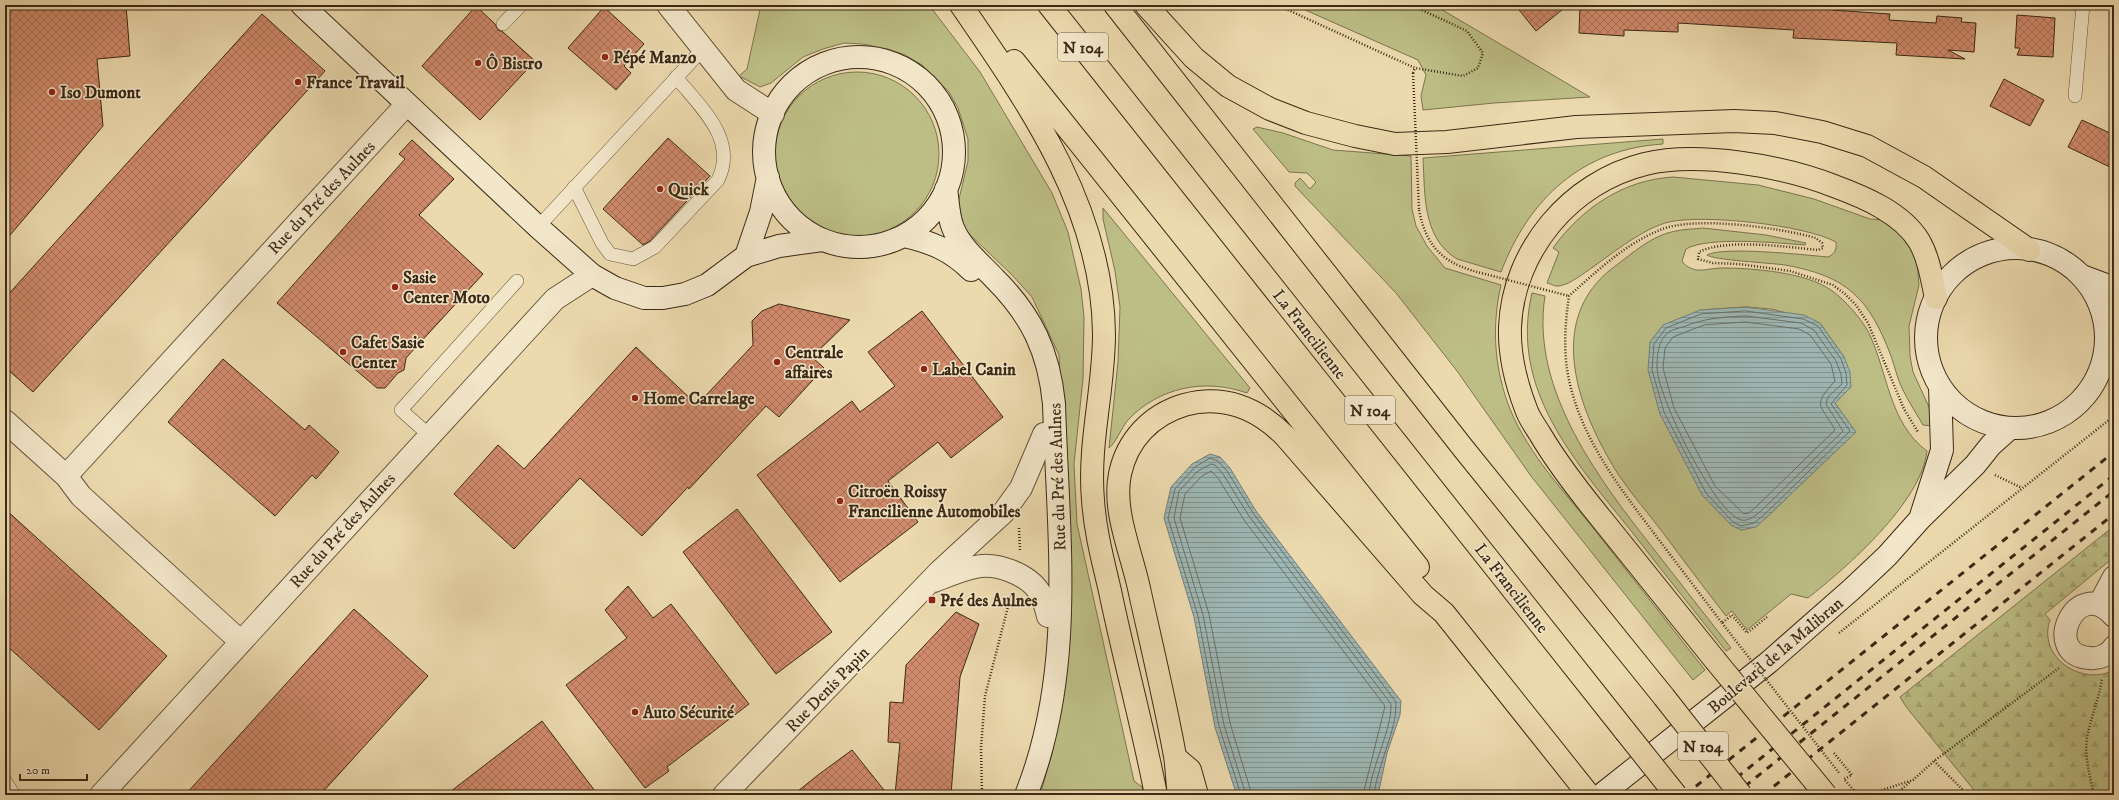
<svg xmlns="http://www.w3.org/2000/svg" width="2119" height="800" font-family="'IM FELL DW Pica',serif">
<defs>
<pattern id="forest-firs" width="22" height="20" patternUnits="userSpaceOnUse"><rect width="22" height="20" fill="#bdbe86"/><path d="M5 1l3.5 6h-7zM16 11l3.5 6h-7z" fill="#a3a373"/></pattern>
<pattern id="water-rules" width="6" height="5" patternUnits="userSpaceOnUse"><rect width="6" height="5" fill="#9eb8b6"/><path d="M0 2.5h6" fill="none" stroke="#829693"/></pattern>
<pattern id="building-cross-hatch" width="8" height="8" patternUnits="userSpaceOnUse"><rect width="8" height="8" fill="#d18b6d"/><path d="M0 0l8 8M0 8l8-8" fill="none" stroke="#ab7258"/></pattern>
</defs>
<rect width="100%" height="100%" fill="#ecdaae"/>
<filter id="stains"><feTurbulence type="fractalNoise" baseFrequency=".005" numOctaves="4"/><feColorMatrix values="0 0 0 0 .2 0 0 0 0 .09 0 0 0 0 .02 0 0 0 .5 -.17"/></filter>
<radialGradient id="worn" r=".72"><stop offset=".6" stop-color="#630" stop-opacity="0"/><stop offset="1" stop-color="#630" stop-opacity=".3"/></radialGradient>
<path fill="#bdbe86" stroke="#7c744e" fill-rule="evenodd" d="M761,5H929L980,72L1052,193L1068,232L1081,289L1084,317L1083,379L1074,464L1077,524L1134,781L1142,787L1145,795H1040L1052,754L1063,694L1068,535L1059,355L1032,297L1012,275L964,229L958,203L968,161V139L958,108L949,92L922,65L905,55L888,49L862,44L844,43L823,49L803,57L771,83L760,87L739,76L747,69Z
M1294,5H1434L1590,97L1494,103L1423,110L1421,96L1426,75L1418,60Z
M775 154a82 82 0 1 1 164 0a82 82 0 1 1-164 0Z
M1257,127L1283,133L1333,150L1411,156L1412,209L1416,226L1427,246L1445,268L1501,285C1492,324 1494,363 1507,401C1523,447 1560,487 1590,524C1628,573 1667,621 1705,670L1693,680L1531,476L1457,371L1396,293L1295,186V183L1300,178L1310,189L1316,182L1307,173L1289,172L1253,129Z
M1663,139V144C1583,149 1529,198 1501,272L1457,259C1422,238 1425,193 1423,158Z
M1673,177L1758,185L1814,199L1870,219L1886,220L1909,242L1917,262L1919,285L1909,326L1910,356L1913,372L1929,407L1933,426L1923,425C1916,413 1908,401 1902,388C1897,378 1895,367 1891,356C1869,298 1847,276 1785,265C1771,263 1713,260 1707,255C1722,246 1806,255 1828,257C1835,254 1837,249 1836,242C1805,225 1704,214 1669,222C1644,228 1614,252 1593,267C1584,273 1571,284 1559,286C1556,287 1551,284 1547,283L1559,252L1553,248C1582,208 1623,180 1673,177Z
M1103,208L1250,388L1247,393C1205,378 1159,387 1128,420C1122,427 1115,444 1109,448L1118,362L1120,307L1115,271L1103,219Z
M1703,228L1766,235L1806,243L1805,245C1779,243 1708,236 1686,249L1682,261C1685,266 1691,269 1697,270C1704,271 1713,268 1721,268C1752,268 1805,272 1831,290C1846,301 1860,317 1869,333C1888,373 1889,423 1927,451C1921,503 1847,567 1808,598L1791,594L1747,630L1732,611L1726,616C1705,589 1684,561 1664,534C1649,514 1632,495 1618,474C1579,412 1543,320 1614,267C1633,253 1652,235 1676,231C1685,229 1695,229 1703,228ZM1746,307L1772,309L1820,323L1844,357L1851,387L1835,403L1855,432L1768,516L1700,310Z
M1532,293L1545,296C1530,391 1601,482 1656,552C1681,584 1706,616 1731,648L1726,651C1695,612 1663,572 1632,532C1576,462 1509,390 1532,293Z"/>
<path fill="url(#forest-firs)" stroke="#7c744e" d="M2114,526V557L2045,614L2050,620C2037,657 2082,687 2114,670V795H1978L1907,708L1900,697Z"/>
<path fill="url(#water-rules)" stroke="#767f76" d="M1746,307L1804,315L1820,323L1844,357L1850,372L1851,387L1835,403L1856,432L1768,516L1756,527L1741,530L1731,525L1702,495L1660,414L1648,370L1650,342L1663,325L1700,310Z
M1210,454L1220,457L1230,468L1256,511L1401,701L1400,715L1387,753L1378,795H1238L1236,793L1215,727L1194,617L1164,518L1171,487L1192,464Z"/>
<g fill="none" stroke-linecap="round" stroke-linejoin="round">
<path stroke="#6c7066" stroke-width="1" d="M1746,311L1803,319L1818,326L1841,359L1846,373L1847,385L1831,404L1850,431L1765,514L1754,523L1741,526L1733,522L1706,493L1664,412L1652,370L1654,344L1666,328L1701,314Z
M1746,316L1801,323L1814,330L1836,361L1841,374L1842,384L1828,397L1826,404L1843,431L1762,510C1757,514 1749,522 1741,520C1714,512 1658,397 1657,368C1657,356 1658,339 1669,332C1673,329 1679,328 1683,327C1705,318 1723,317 1746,316Z
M1746,322L1799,329L1810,335L1831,364L1835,381C1811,407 1821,404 1835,430L1758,505L1749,513L1744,514L1715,486L1674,408L1663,368L1665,348L1673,337L1704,325Z
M1241,795L1219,726L1198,616L1168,518L1175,489L1195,467L1210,458L1218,461L1227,471L1253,513L1396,702C1397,731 1377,765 1374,795
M1246,795L1224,725L1203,615L1174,518L1179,491L1198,471L1211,464L1215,465L1223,474L1249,516L1391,704C1392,730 1371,766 1369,795
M1252,795L1230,723L1209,614L1180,518L1185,494L1202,476L1211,471L1218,478L1244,520L1385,706L1363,795"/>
</g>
<path fill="url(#building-cross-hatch)" stroke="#3b2915" d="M5,5H126L130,56L97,59L103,126L5,241Z
M1515,5H1568L1536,31Z
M1580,5H1823L1833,6L1832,10L1890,14L1889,20L1936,23L1937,16L1962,18L1961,22L1976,23L1974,52L1948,50L1965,59L1896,55L1897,43L1793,38L1794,30L1678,23V32L1624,30V36L1579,33Z
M476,6L495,24L498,30L503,32L535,61L480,120L422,66Z
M604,7L644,44L624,66L631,73L616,90L568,48Z
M262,14L325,71L33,392L5,367V298Z
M2017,15L2055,18L2053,57L2017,55L2020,48H2015Z
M2004,79L2044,100L2030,126L1990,106Z
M2082,120L2114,135V169L2068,147Z
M668,138L710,176L650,241L643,245L603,209Z
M412,140L454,179L419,215L483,274L406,358L404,370L398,373L385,388H377L277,303L405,159L399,154Z
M779,304L850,320L812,357L824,368L779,417L766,406L689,489L688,487L642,536L580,478L514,549L454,494L498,445L524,469L636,347L697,405L753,345L752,321L762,311Z
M922,311L1003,417L951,458L938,442L888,481L918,522L840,582L757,475L852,401L860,412L895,386L868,352Z
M223,359L305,430L309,425L339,452L316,479L312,475L275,516L168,422Z
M5,509L167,656L99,730L5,644Z
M737,509L832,632L776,674L683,552Z
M628,586L653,618L671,604L749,704L667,767L669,771L645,788L566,685L627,638L605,610Z
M354,609L428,676L320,795H185Z
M956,612L979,624L960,677L951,795H895L900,743L888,742L890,702L903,703L906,665Z
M542,721L598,795H446Z
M852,750L888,795H793L818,775Z"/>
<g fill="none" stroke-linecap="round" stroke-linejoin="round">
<g stroke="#67553b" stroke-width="14">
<path id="lane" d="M503,24L521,5
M2075,96L2083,5
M574,187L602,243L610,254L633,259L655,247L718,180C738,139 700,107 676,77
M538,227L702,50
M429,435L401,410L517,281
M5,781L14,795"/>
</g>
<g stroke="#67553b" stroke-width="24">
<path id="street" d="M668,5L736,90L773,114
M5,421L66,476L81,496L240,641
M66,476L406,105
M934,581C947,576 961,570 975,567C996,562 1028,574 1040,593C1044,600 1046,608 1048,616
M2099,605L2114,577
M2114,616C2076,573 2040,656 2090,658C2099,659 2109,655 2114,647
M101,795L555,299L592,275
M724,795L940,571L1003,513L1021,488L1044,434"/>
</g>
<g stroke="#3b2915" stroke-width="24">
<path id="secondary" d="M302,5L538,227L592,275L615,288L644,298H663L685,294L707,285L746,256L779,246L822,240
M764 152a95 95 0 1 1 190 0a95 95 0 1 1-190 0Z
M946,189C948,201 948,216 953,228C961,248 980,263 995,279C1032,316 1049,352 1054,404C1058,536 1076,670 1026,795
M904,236C931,242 951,250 971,270
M1926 338a90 90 0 1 1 180 0a90 90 0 1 1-180 0Z
M746,256L761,212L768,177
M2082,276L2114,288
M1921,516L1942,450L1940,387
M1601,795L1769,662L1852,589L1887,556L1920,519L1975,465L1991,445L2009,429"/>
</g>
<g stroke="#3b2915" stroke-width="24">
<path id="highway" d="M961,5C1029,104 1103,209 1104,334C1104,390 1088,444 1093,500C1095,531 1103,561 1110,591C1124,659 1143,727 1156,795
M1049,5L1625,731
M1115,5L1463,448L1664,697
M1146,5L1194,58L1228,86L1270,109L1306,123L1355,136L1395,144L1447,142L1576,127L1734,121L1775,123L1822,132L1867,146L1924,177L2029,250
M1014,61L1418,567
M1715,660C1678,614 1641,568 1604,522C1581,494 1559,466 1540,434C1535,426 1529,418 1526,409C1516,383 1509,355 1510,327C1513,250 1571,182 1645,164C1698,151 1783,166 1834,186C1864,197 1902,213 1919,241C1929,258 1932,280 1936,298
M1177,759L1190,770L1197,795
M1179,795C1177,782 1177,769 1175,756C1165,701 1152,647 1140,593C1133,556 1112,512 1120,474C1127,440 1151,415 1184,405C1224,394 1257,408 1285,436L1423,595L1444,613L1589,795"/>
</g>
<path stroke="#3b2915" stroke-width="2.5" stroke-dasharray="1 2" stroke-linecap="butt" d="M1277,5L1415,68L1463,76L1478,68L1483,53L1467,31L1411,5
M1413,73L1415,68
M1419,210C1427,251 1447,265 1485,274
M1995,475L2022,488
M1019,528L1020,551
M1767,617L1747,633L1732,615L1722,623C1700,594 1678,565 1656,536C1620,488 1582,440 1569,380C1563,352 1565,324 1569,296C1597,271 1625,244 1660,230C1695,215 1780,228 1816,238L1822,243L1823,248L1818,250C1786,247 1727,238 1699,252L1698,259L1713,263L1739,264L1790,271L1833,285L1845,294L1856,305L1868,323L1904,409L1918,432
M1839,633L2114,416
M1834,753L1852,775L1844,779L1858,795
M1934,761L1968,795
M982,795L981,748L985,696L1011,595
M1874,795L1879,791L1913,780L1934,761L2059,668
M1895,795L1911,781
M2094,795C2090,776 2083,753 2088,733C2092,714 2099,699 2102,678"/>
<use href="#lane" stroke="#f3e7ca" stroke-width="13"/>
<use href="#street" stroke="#f3e7ca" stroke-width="22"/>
<use href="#secondary" stroke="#f3e7ca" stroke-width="22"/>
<use href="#highway" stroke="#ecdaae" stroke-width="22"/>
<path stroke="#3b2915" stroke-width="3" stroke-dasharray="7 7" stroke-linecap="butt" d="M1685,795L2114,452
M1715,795L2114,475
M1734,795L2114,491
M1763,795L2114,514"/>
<g stroke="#3b2915" stroke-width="24" stroke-linecap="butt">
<path id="highway-bridge" d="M1715,660L1826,795
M1664,697L1741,795
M1625,731L1676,795"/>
</g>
<path stroke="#3b2915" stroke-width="2.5" stroke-dasharray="1 2" stroke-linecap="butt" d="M1413,73L1419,210
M1485,274L1569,296
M1722,623L1839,773"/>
<use href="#highway-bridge" stroke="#ecdaae" stroke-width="22"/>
</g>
<g fill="#8f2418" stroke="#f3e7ca" stroke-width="1.5">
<circle cx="605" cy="57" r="4"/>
<circle cx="478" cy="63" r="4"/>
<circle cx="298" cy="82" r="4"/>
<circle cx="52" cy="92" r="4"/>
<circle cx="660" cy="189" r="4"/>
<circle cx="395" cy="287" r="4"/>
<circle cx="343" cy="352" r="4"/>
<circle cx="777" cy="362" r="4"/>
<circle cx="924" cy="369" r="4"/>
<circle cx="635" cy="398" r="4"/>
<circle cx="840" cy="501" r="4"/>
<rect x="928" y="596" width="8" height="8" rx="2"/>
<circle cx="635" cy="712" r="4"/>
</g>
<g text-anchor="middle" stroke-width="3" stroke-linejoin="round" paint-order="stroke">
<g fill="#f3e7ca" stroke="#72624b" stroke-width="1">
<rect x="1058" y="33" width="50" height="28" rx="3"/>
<rect x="1345" y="396" width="50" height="28" rx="3"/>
<rect x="1678" y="732" width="50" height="28" rx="3"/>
</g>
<g font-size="16" font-weight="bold" fill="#3b2915">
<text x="1083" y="53">N 104</text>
<text x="1370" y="416">N 104</text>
<text x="1703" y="752">N 104</text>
</g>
<g font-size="17" font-weight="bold" fill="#3b2915" stroke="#f3e7ca" text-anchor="start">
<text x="613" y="63">Pépé Manzo</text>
<text x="486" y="69">Ô Bistro</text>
<text x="306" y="88">France Travail</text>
<text x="60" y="98">Iso Dumont</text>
<text x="668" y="195">Quick</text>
<text x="403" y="283">Sasie<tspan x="403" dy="20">Center Moto</tspan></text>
<text x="351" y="348">Cafet Sasie<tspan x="351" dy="20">Center</tspan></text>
<text x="785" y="358">Centrale<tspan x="785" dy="20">affaires</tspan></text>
<text x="932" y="375">Label Canin</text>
<text x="643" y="404">Home Carrelage</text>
<text x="848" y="497">Citroën Roissy<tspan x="848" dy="20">Francilienne Automobiles</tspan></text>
<text x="940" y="606">Pré des Aulnes</text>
<text x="643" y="718">Auto Sécurité</text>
</g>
<g font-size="17" fill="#3b2915" stroke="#f3e7ca">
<text transform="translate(321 197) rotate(-47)" y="6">Rue du Pré des Aulnes</text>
<text transform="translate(1310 334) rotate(52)" y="6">La Francilienne</text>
<text transform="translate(1057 477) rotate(-92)" y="6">Rue du Pré des Aulnes</text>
<text transform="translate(342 530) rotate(-48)" y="6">Rue du Pré des Aulnes</text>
<text transform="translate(1512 588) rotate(52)" y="6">La Francilienne</text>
<text transform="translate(1775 655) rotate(-40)" y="6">Boulevard de la Malibran</text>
<text transform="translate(827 689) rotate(-46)" y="6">Rue Denis Papin</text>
</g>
</g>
<rect width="2119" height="800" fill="none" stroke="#ecdaae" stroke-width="20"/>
<rect x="6" y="6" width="2107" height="788" fill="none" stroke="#3b2915" stroke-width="2"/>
<rect x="10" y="10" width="2099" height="780" fill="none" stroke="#3b2915"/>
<path d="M20 774v6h67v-6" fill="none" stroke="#3b2915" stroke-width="2"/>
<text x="26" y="774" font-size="12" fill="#3b2915" stroke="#f3e7ca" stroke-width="3" paint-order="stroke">20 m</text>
<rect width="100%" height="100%" filter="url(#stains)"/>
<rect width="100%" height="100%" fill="url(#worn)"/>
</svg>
